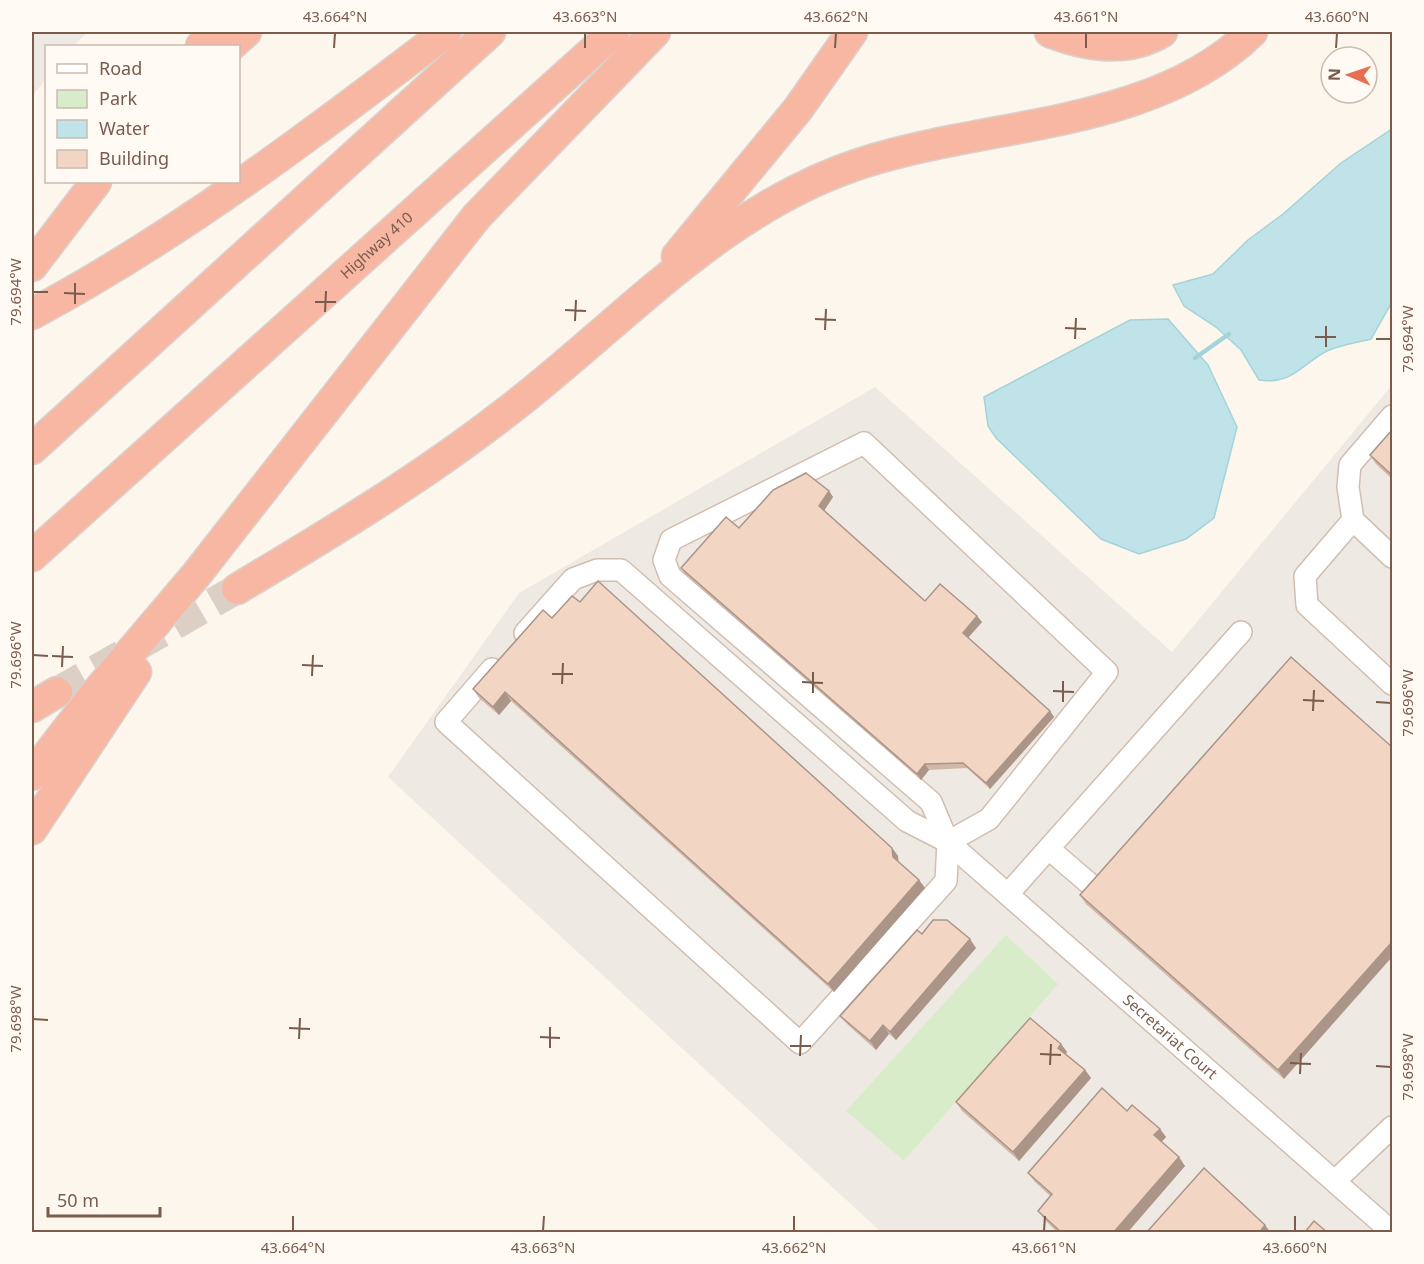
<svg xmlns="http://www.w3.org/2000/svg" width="1424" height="1264" font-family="'Noto Sans',sans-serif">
<rect width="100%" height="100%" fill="#fdf6ec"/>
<path fill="#efe9e4" d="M32,32H87L74,46H46V79L32,96Z
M1392,385V1232H881L388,777L519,593L875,387L1172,652Z"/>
<path fill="#d8ecc9" d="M1006,935L1058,984L904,1161L846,1111Z"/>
<path fill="#bfe3e8" stroke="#a5d3da" stroke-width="1.5" d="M1392,129V302L1371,339C1356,343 1338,345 1325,352C1300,366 1291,385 1259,380L1241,350L1216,327L1184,306L1173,285L1213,274L1248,240L1283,214L1341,163Z
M1168,319L1208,365L1237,427L1214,518L1186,539L1139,554L1101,539L996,438L988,426L984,397L1130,320Z"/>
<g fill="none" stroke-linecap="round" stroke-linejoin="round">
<path stroke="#a5d3da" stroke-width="4.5" d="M1195,358L1229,334"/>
<path stroke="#dcd0c4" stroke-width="30" stroke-dasharray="30 15" stroke-linecap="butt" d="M57,692L237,589"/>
<g stroke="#d1beb0" stroke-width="24">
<g id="minor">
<path d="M1353,520L1348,487L1350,465L1392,416"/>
<path d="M1392,557L1353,520L1305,576L1307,605L1392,684"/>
<path id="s1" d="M525,633L573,579L597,570H621L907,821L948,842L1392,1232"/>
<path d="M492,669L446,722L800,1043L946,881L948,842L931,802L670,576L664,560L671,540L864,443L1107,672L989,819L948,842"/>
<path d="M1049,849L1091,885"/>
<path d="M1008,894L1241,632"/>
<path d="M1335,1181L1392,1127"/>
</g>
</g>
<g stroke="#dad1cd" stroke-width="33">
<g id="highway">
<path d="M1050,32C1086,46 1127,53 1162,32"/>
<path d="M201,46L214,32"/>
<path d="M230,46L246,32"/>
<path d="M677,256L798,109L852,32"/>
<path d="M32,266L96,182"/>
<path d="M32,314C179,235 314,133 446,32"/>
<path d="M32,449L490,32"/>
<path id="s2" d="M32,556L614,32"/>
<path d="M237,589C329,534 420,479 504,414C620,326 721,207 865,162C990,122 1153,128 1252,32"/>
<path d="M32,707L57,692"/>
<path d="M32,775L90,700L196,575L477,216L655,32"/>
<path d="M32,829L136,672"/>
</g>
</g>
<use href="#minor" stroke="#fff" stroke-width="21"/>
<use href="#highway" stroke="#f7b7a3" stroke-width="30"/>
</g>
<path fill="#d1b7a8" d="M1392,430V479L1376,464L1370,455Z
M829,491L833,497L824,511L925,601L977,616L982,622L968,638L1050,711L1054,717L990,789L967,768L929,770L921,780L685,574L681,568L739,528Z
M552,618L892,848L898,856V862L919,880L925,888L834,992L511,701L499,715L479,698L473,689Z
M1392,747L1284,1079L1086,904L1080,895Z
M922,934L976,948L896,1040L889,1034L876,1050L847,1024L840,1016Z
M1061,1044L1067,1052L1066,1054L1085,1070L1091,1078L1019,1161L962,1111L956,1102Z
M1127,1111L1160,1129L1166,1137L1162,1142L1185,1166L1127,1233H1058L1044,1219L1038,1211L1050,1196L1034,1181L1028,1173Z"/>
<path fill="#aa9588" d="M829,491L833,497L823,512L819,506Z
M977,616L982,622L967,639L963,633Z
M505,692L511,701L499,715L493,707Z
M1050,711L1054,717L990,789L986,783Z
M925,764L929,770L921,780L917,774Z
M892,848L898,856L899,866L893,857Z
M919,880L925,888L834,992L828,984Z
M970,939L976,948L896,1040L890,1032Z
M1392,942V957L1284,1079L1278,1070Z
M883,1025L889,1034L876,1050L870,1041Z
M1061,1044L1067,1052L1064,1056L1058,1048Z
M1085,1070L1091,1078L1019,1161L1013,1152Z
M1160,1129L1166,1137L1160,1143L1154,1135Z
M1179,1157L1185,1166L1127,1233H1113Z
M1265,1225L1271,1233H1259Z"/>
<path fill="#f3d5c3" stroke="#aa9588" stroke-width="1.5" d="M1392,430V475L1370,455Z
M806,473L829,491L819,506L925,601L940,584L977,616L963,633L1050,711L986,783L963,763L925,764L917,774L681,568L726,517L739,528L773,490Z
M598,581L892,848L893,857L919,880L828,984L505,692L493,707L473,689L543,610L552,618L572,596L580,602Z
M1291,657L1392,747V942L1278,1070L1080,895Z
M933,920H947L970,939L890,1032L883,1025L870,1041L840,1016L917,930L922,934Z
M1030,1018L1061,1044L1058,1048L1085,1070L1013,1152L956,1102Z
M1102,1088L1127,1111L1132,1105L1160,1129L1154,1135L1179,1157L1113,1233H1062L1038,1211L1052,1194L1028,1173Z
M1204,1168L1265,1225L1259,1233H1146Z
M1314,1221L1328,1233H1304Z"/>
<path fill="none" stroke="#7a5c4d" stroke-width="2" d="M334,48L335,33M585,48V33M835,48L836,33M1086,48V33M1336,48L1337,33M33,292H48M64,293L85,294M315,302H336M75,304V283M565,310L586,311M325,312L326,291M815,319L836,320M575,321L576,300M1065,328L1086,329M825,330L826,309M1315,337H1336M1075,339L1076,318M1376,339H1391M1326,347V326M33,655L48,656M52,656L73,657M302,665L323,666M62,667L63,646M552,674H573M312,676L313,655M802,682L823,683M562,684L563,663M1053,691L1074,692M813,693V672M1303,700L1324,701M1063,702V681M1376,702L1391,703M1313,711L1314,690M33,1019L48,1020M289,1028L310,1029M540,1037L560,1038M299,1039L300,1018M790,1046H811M550,1048V1027M1040,1054L1061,1055M800,1056L801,1035M1290,1063L1311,1064M1050,1065L1051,1044M1376,1066L1391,1067M1300,1074L1301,1053M293,1231V1216M543,1231L544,1216M794,1231V1216M1044,1231L1045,1216M1295,1231V1216"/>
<g text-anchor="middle" stroke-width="4.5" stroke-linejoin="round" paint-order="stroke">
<g font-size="15" fill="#7a5c4d" stroke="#fffaf3">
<text dy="5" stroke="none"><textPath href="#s2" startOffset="464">Highway 410</textPath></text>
<text dy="5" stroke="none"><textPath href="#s1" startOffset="844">Secretariat Court</textPath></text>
</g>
</g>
<rect width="1424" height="1264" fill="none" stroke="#fffaf3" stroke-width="66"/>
<rect x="45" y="45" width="195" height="138" fill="#fffaf3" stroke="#cabbb1" stroke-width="1.5"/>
<rect x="57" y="64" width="30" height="9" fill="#ffffff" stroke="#cabbb1" stroke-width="1.5"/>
<text x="99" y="75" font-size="18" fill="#7a5c4d">Road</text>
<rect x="57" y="90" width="30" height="18" fill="#d8ecc9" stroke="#cabbb1" stroke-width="1.5"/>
<text x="99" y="105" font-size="18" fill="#7a5c4d">Park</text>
<rect x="57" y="120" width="30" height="18" fill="#bfe3e8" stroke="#cabbb1" stroke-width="1.5"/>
<text x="99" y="135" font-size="18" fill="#7a5c4d">Water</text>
<rect x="57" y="150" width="30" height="18" fill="#f3d5c3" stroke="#cabbb1" stroke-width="1.5"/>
<text x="99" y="165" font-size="18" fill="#7a5c4d">Building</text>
<g transform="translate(1349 75) rotate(272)"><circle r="28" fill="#fffaf3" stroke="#cabbb1" stroke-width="1.5"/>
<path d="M0-4.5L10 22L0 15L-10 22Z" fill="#e76f51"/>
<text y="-9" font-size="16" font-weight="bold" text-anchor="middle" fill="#7a5c4d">N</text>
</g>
<path d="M48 1207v9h112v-9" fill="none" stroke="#7a5c4d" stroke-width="3"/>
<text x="57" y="1207" font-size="18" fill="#7a5c4d" stroke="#fffaf3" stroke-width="4.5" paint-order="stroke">50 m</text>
<rect x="33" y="33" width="1358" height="1198" fill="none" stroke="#7a5c4d" stroke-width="2"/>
<g font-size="15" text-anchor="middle" fill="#7a5c4d">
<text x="335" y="22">43.664°N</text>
<text x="585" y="22">43.663°N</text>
<text x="836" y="22">43.662°N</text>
<text x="1086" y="22">43.661°N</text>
<text x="1337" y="22">43.660°N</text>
<text transform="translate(16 292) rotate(-90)" y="5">79.694°W</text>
<text transform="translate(1408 339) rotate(-90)" y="5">79.694°W</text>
<text transform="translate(16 655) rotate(-90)" y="5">79.696°W</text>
<text transform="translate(1408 703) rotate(-90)" y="5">79.696°W</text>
<text transform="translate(16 1019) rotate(-90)" y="5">79.698°W</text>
<text transform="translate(1408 1067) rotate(-90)" y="5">79.698°W</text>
<text x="293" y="1253">43.664°N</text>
<text x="543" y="1253">43.663°N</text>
<text x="794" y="1253">43.662°N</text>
<text x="1044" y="1253">43.661°N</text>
<text x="1295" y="1253">43.660°N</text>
</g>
</svg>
